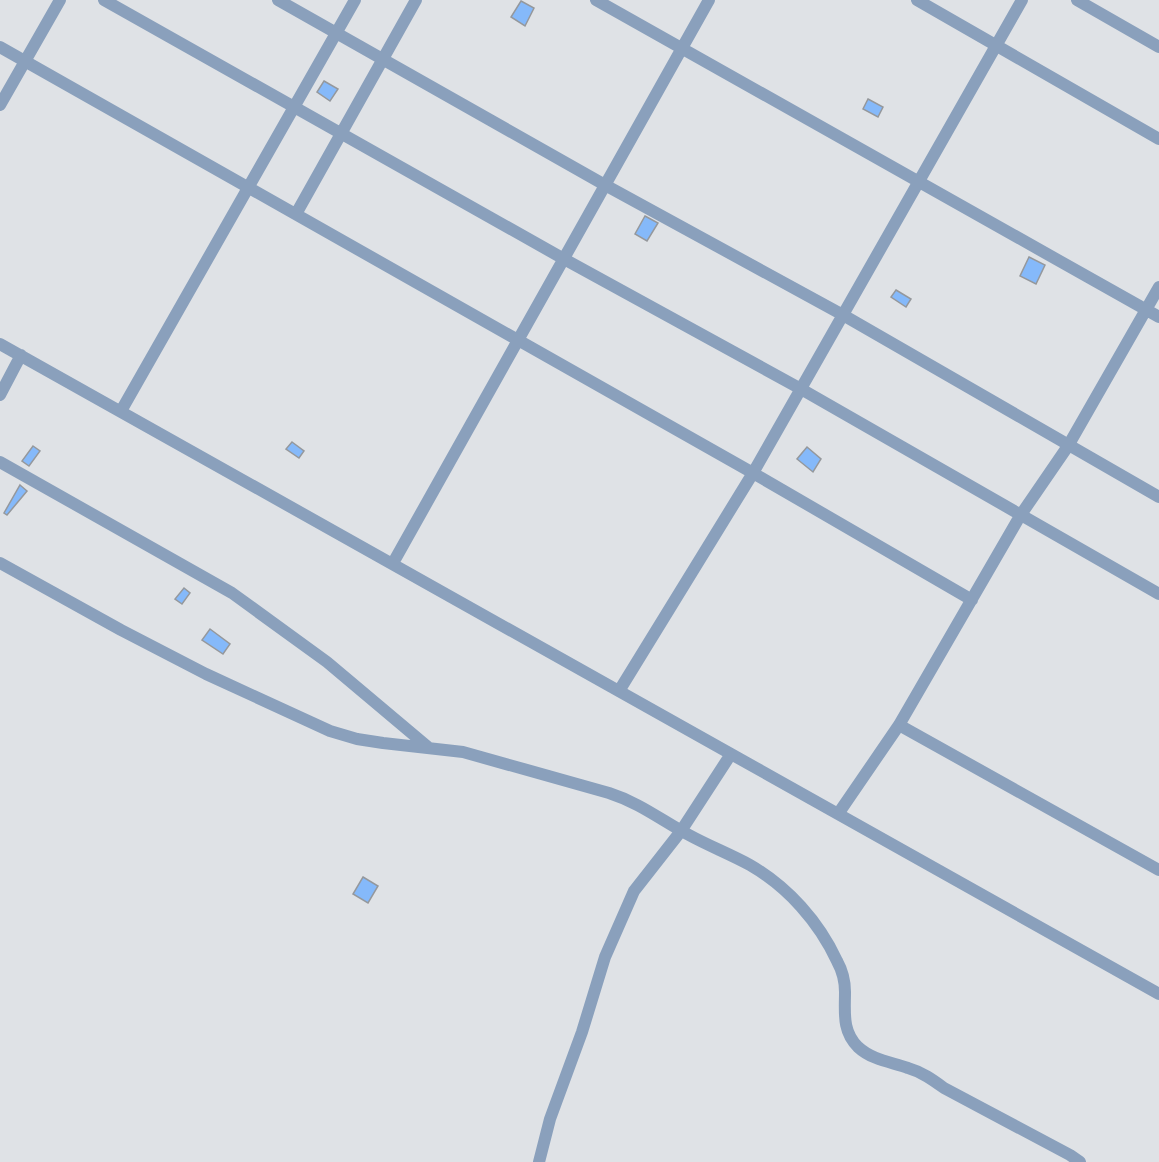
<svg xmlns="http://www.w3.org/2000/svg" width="1159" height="1162" font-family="'Roboto Condensed',sans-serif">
<rect width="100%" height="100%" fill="#dfe2e6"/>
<path fill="#85b9fa" stroke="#95989c" stroke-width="1.5" d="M521,1L534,8L525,26L511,17Z
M324,81L338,89L330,101L317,92Z
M868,99L883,107L878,117L863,109Z
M645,216L658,223L647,241L635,234Z
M1029,257L1045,265L1036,284L1020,276Z
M896,290L911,299L906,307L891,297Z
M292,442L304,451L299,458L286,449Z
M33,446L40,451L29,466L22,461Z
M807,447L821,459L813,472L797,459Z
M20,485L27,491L7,515L4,513Z
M184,588L190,593L182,604L175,599Z
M210,629L230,644L223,654L202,640Z
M363,877L378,886L368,903L353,894Z"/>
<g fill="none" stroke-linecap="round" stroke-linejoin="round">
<path stroke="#8aa0bc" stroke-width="12" d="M104,0L564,259L801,389L1159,594
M278,0L605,185L843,315L1159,497
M596,0L1159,317
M917,0L1159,139
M1077,0L1159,47
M0,47L753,473L972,600
M0,105L60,0
M296,214L416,0
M0,344L1159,994
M0,395L21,355
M121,411L355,0
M0,462L232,593L327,662L428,747
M0,563L121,630L206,674L330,731L357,739L383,743L463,752L609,793C640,803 661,820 689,835C709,846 730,854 750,865C788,887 819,922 837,961C842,970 845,982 845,992C845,1013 842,1031 858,1047C872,1060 891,1062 908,1068C922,1072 933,1080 944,1088L1070,1155L1080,1162
M393,563L709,0
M619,691L753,473L1022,0
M899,725L1159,870
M838,814L899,725L1020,516L1068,446L1159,287
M539,1162L550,1119L582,1032L605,957L634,891L681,831L731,754"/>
</g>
</svg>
